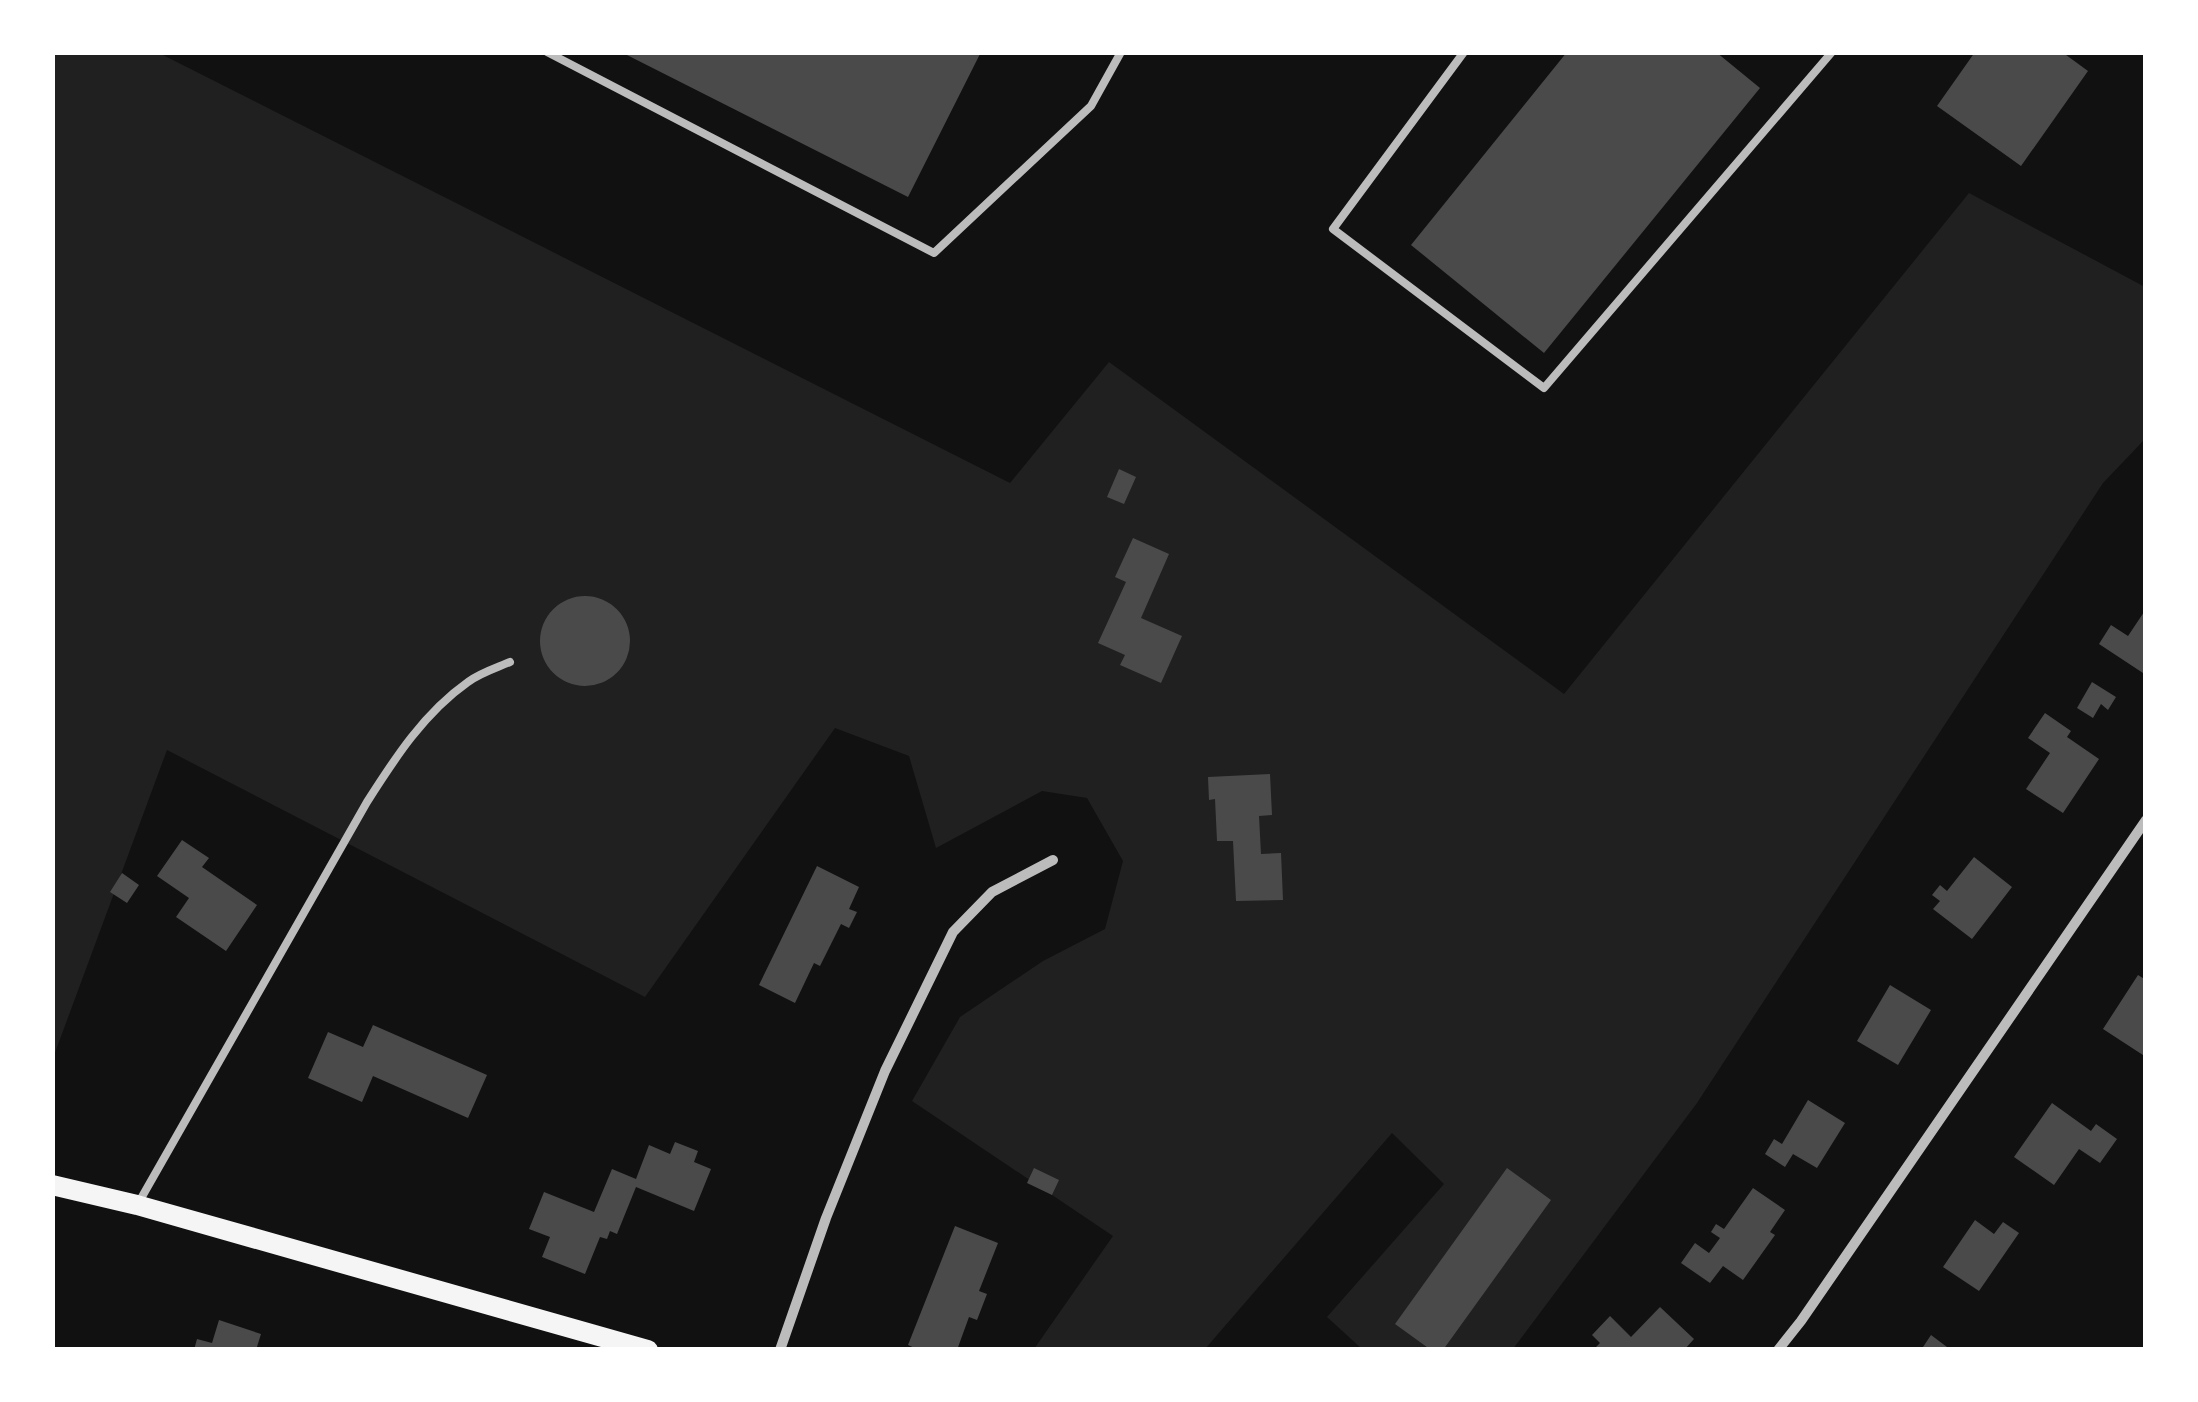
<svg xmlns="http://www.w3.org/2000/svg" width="2198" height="1402" font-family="'DM Sans',sans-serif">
<rect width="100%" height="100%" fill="#111"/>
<path fill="#202020" d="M53,53H159L1010,483L1109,362L1564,694L1969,193L2145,287V439L2103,483L1697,1103L1513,1349H1362L1327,1317L1444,1184L1392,1133L1205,1349H1034L1113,1236L912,1101L960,1017L1043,961L1105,929L1123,861L1087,798L1042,791L936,848L909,756L835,728L645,997L167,750L53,1058Z"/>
<path fill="#4a4a4a" d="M621,52H981L908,197Z
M1567,52H1716L1760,88L1544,353L1411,245Z
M1975,52H2062L2088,71L2021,166L1937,106Z
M1119,469L1136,477L1124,504L1107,497Z
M1133,538L1169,554L1141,618L1182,636L1161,683L1120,665L1125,655L1098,643L1126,582L1115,577Z
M540 641a45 45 0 1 1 90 0a45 45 0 1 1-90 0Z
M2146,609V675L2099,644L2111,625L2128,636Z
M2092,682L2116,697L2108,710L2101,704L2093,718L2077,708Z
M2045,713L2071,731L2067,737L2099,759L2063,813L2026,789L2050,753L2028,738Z
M1270,774L1272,815L1259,816L1261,854L1281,853L1283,900L1236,901L1233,841H1217L1215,799L1209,800L1208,777Z
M182,840L209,858L202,867L257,905L226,951L176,917L189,898L157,876Z
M1974,857L2012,887L1972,939L1933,909L1940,901L1932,895L1940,885L1947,891Z
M817,866L859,887L849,909L857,912L849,928L841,924L820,966L814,963L795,1003L759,985Z
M122,873L139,885L127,903L110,892Z
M2138,975L2146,980V1057L2103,1029Z
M1890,985L1931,1010L1898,1065L1857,1041Z
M373,1025L487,1075L468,1118L373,1076L362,1102L308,1078L328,1032L363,1047Z
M1808,1100L1845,1123L1817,1168L1793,1154L1785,1167L1765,1154L1774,1139L1782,1144Z
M2052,1103L2091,1131L2096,1124L2117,1139L2100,1163L2079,1149L2054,1185L2014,1157Z
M675,1142L698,1151L694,1162L711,1169L694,1211L636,1187L617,1234L610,1231L607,1239L600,1237L585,1274L542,1257L550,1237L529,1229L544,1192L594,1212L612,1169L636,1179L649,1145L670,1154Z
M1034,1168L1059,1180L1052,1195L1027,1183Z
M1507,1168L1551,1200L1443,1350H1431L1395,1324Z
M1753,1188L1785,1210L1770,1232L1775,1235L1743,1280L1723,1266L1710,1283L1681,1263L1695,1243L1709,1253L1720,1238L1711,1232L1716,1224L1724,1229Z
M1975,1220L1994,1234L2003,1222L2019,1233L1979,1291L1943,1267Z
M955,1226L998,1243L979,1291L987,1294L977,1320L969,1317L957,1350H919L908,1345Z
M1660,1307L1694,1339L1684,1350H1597L1595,1348L1600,1343L1592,1335L1610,1316L1631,1337Z
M219,1320L261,1334L256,1350H194L197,1339L212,1343Z
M1931,1335L1951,1350H1921Z"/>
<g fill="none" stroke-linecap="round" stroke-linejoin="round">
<path stroke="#bcbcbc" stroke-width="8" d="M547,52L934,253L1091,106L1121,52
M1464,52L1333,229L1544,388L1832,52
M139,1202L367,802C395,758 424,713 468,682C480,673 496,668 510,662"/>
<path stroke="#bcbcbc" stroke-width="10" d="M780,1350L826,1218L885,1071L953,932L992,892L1053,860
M1778,1350L1801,1321L2146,820"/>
<path stroke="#f5f5f5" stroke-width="20" d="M52,1185L137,1205L648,1350"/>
</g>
<rect width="2198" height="1402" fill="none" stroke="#ffffff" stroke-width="110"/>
</svg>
